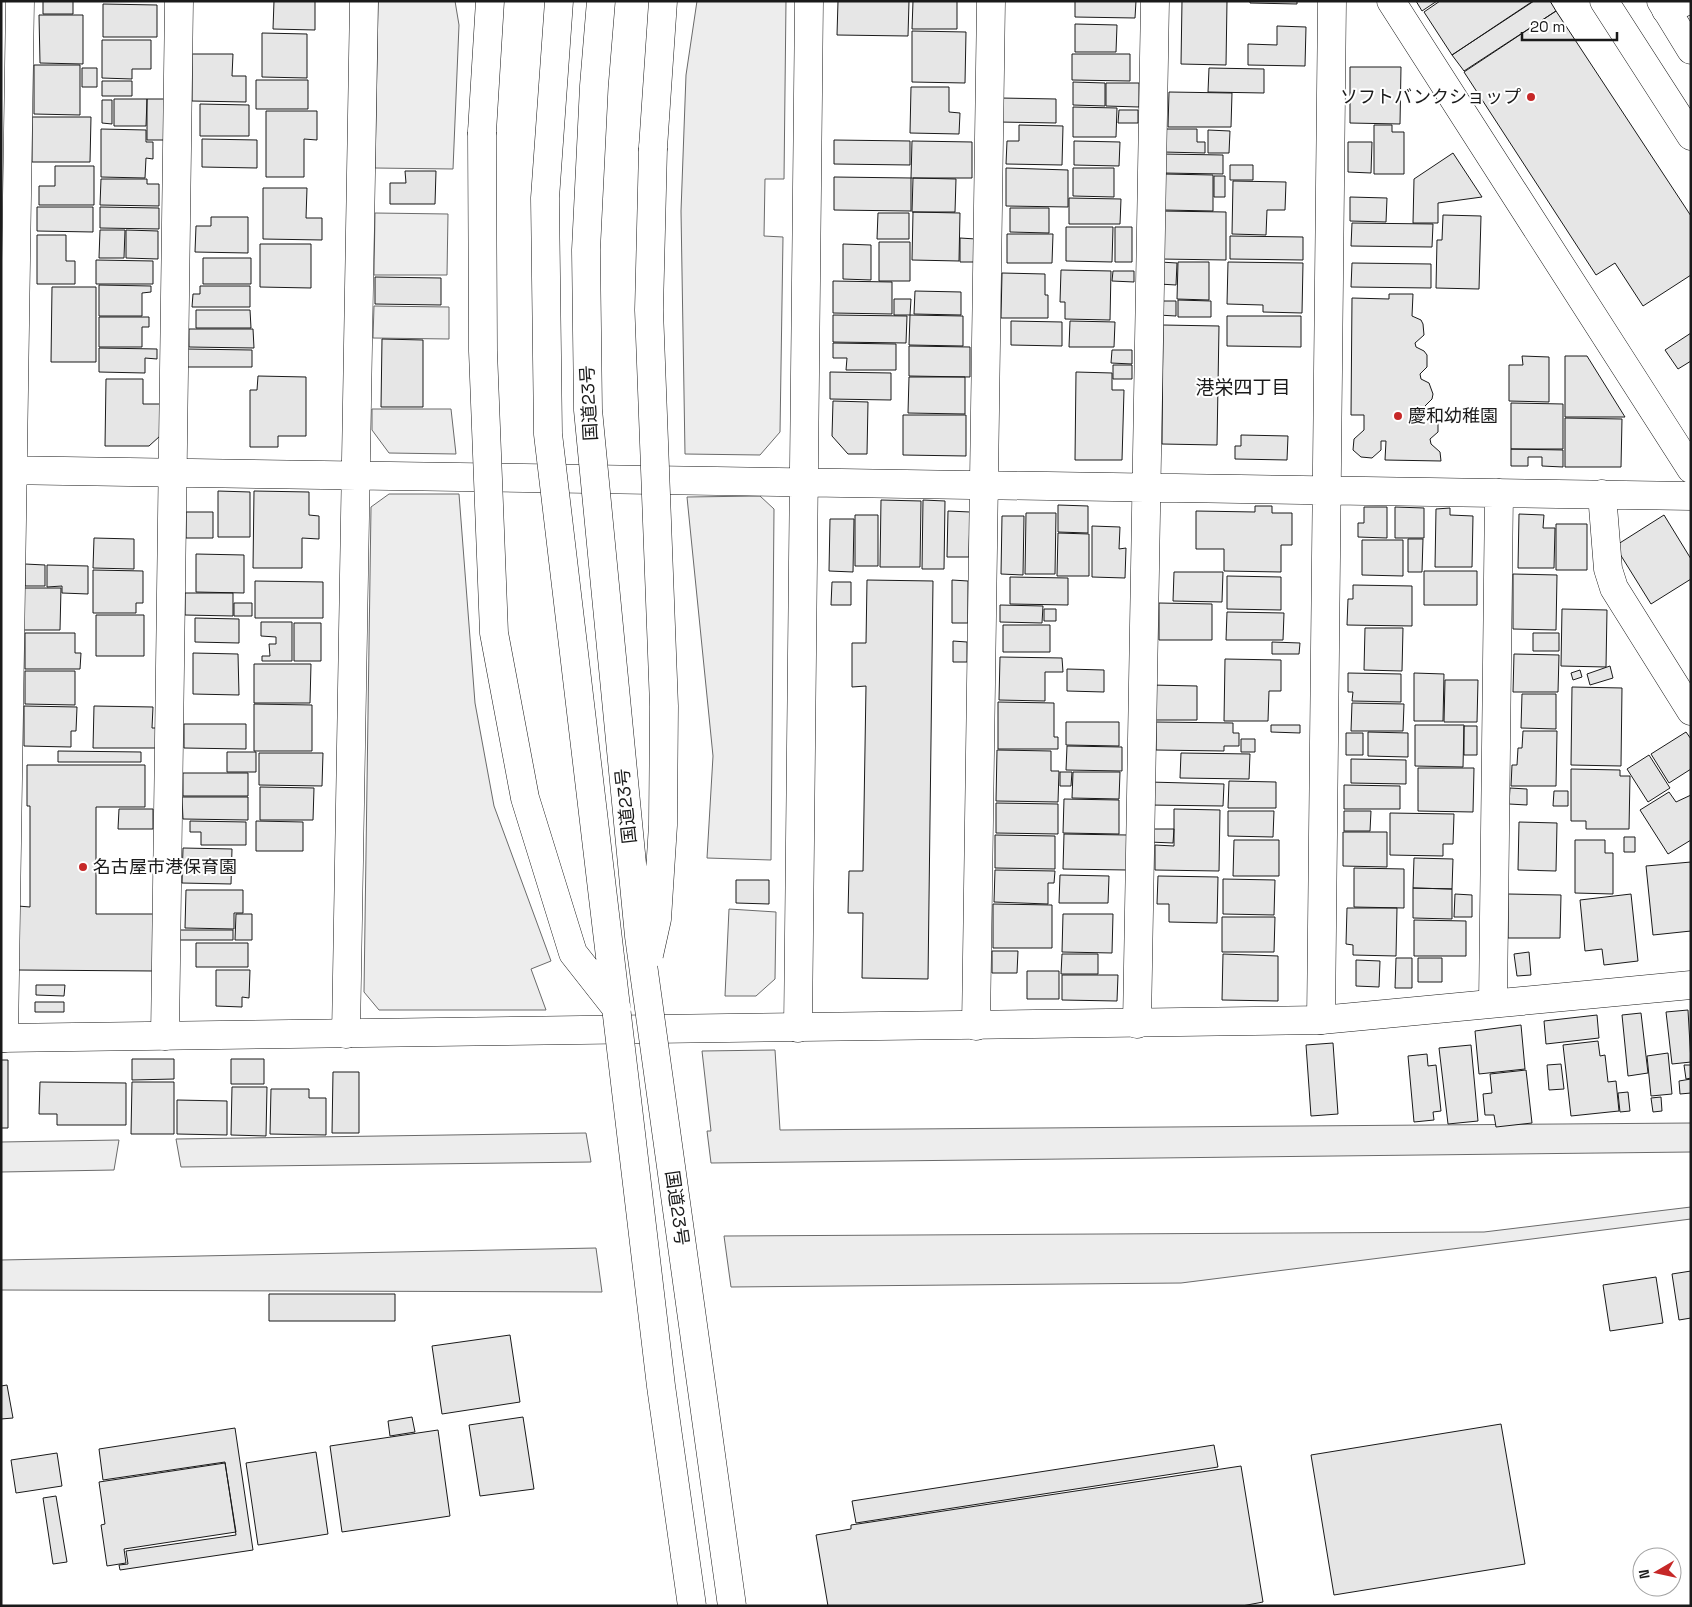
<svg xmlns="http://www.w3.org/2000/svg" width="1692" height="1607" font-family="'Space Grotesk','Noto Sans JP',sans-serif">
<rect width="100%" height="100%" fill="#fff"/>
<path fill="#ededed" stroke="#6a6a6a" d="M378,1H455L459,25L453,169L375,168Z
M697,1H786L784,179H765L764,236L783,237L780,432L760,455L685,454L681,211L686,75Z
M375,213L448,214L447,275H374Z
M374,306L449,307V339L373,338Z
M372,409H451L456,454L389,453L372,430Z
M389,494H459L475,703L494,806L551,961L531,969L546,1010H379L364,992L371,507Z
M760,496L774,509L771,860L707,858L713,756L687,497Z
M729,909L776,912L775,979L756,996H725Z
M775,1050L780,1130L1691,1123V1152L711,1163L707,1131H711L702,1051Z
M586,1133L591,1162L181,1167L176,1139Z
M119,1140L114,1170L1,1172V1142Z
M1691,1207V1219L1181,1283L731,1287L724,1236L1484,1232Z
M596,1248L602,1292L1,1290V1260Z"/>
<path fill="#e6e6e6" stroke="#1a1a1a" d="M43,1H73V14H43Z
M274,1H315V30L273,29Z
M838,1H909L908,36L837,35Z
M913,1H957V29H912Z
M1075,1H1136L1135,18L1075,17Z
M1182,1H1227L1226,65L1181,64Z
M1250,1H1297V4L1250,3Z
M1416,1H1437L1422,11Z
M1440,1H1533L1452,55L1424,12Z
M1534,1H1550L1556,11L1464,71L1452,55Z
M103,4L157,5V37H103Z
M1556,11L1691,216V275L1643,306L1615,263L1596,275L1464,72Z
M39,15H83V64L40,63Z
M1075,24L1117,25L1116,52H1075Z
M1277,26L1306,27L1305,66L1248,65V44L1277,45Z
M912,31L966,32L965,83L912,82Z
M262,33L307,34V78L262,77Z
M102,40H151V69H132V79L102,78Z
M192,54H233L232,76H246V102L192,101Z
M1072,54H1130V81L1072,80Z
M34,65H80V115L34,114Z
M1350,67H1401L1400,124L1350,123Z
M82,68H97V87H82Z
M1209,68L1264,69V93L1208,92Z
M256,80H308V109H256Z
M102,81H132V96H102Z
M1073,82L1105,83V106L1073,105Z
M1106,83H1139V107L1106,106Z
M911,87H949V112L960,113L959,134L910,133Z
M1169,92L1232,93L1231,127H1168Z
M1000,98L1056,99V123L999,122Z
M114,99H147L146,126H114Z
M147,99H165L166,140H147Z
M102,100H112V124L102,123Z
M200,104L249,105V136H200Z
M1073,107L1117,108L1116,137H1073Z
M1119,110H1138V123H1118Z
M266,111H317V140L304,139V177H266Z
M32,117H91L90,162H32Z
M1019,125L1063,126L1062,165L1006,164L1007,141H1019Z
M1374,125H1392V132H1404V174H1374Z
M101,129L146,130V142H153V159L146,158L145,178L101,177Z
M1163,129H1197V142H1205V153L1163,152Z
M1208,130L1230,131L1229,153H1208Z
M202,139L257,140V168L202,167Z
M834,140L910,141V165L834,164Z
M912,141L972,142V178H911Z
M1074,141L1120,142L1119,166L1074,165Z
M1348,142H1372L1371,173L1348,172Z
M1453,153L1482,197L1438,203V223H1413L1414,179Z
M1163,154L1223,155V174L1163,173Z
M1230,165H1253V180H1230Z
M55,166H94V205H39V186H55Z
M1006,168L1068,170V207L1006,206Z
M1073,168H1114V197L1073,196Z
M405,171H436L435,204H390V183H406Z
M1164,174L1213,175V211L1164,210Z
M1214,176H1225V197H1214Z
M834,177L911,178V211L834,210Z
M913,178L956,179L955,212H912Z
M101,179H147V184H159V206L100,205Z
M1233,181L1286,182L1285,210H1267L1266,235L1232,234Z
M263,188H307L306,218H322V240L263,239Z
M1350,197L1387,198L1386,222L1350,221Z
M1069,198L1121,199L1120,224H1069Z
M37,207H93V232L37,231Z
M100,207L159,208V229L100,228Z
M1010,208H1049V233L1010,232Z
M1161,211L1226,212V260L1161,259Z
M913,212L960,213L959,261L912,260Z
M878,213H909V239H877Z
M1443,215L1481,216L1479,289L1436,288L1437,240H1442Z
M211,217H248V253L195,252L196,226H211Z
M1352,223L1433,224L1432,247L1351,246Z
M1066,227H1113L1112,262L1066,261Z
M1115,227H1132V262H1115Z
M100,230H125L124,258H99Z
M126,230L158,231V259L126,258Z
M1007,234H1053L1052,263H1007Z
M37,235H66V261H75V284H37Z
M1230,236L1303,237V260L1230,259Z
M960,238L976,239V262H960Z
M879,242H910V281H879Z
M260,244H311V288L260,287Z
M843,244L871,245V280L843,279Z
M203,258H251V284H203Z
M96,260L153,261V284H96Z
M1160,262L1177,263L1176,285L1159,284Z
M1178,262H1209V300L1177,299Z
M1228,262L1303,263L1302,313L1263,312V305L1227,304Z
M1352,263L1431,264V288L1351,287Z
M1061,270L1111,271L1110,320L1065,319V302H1060Z
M1113,271H1134V282L1112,281Z
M1002,273L1045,274V295H1048V318H1001Z
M375,277L441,278V305L375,304Z
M833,281L892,282V314L833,313Z
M99,285L151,286V292L142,293V316H99Z
M200,286H250V307H192L193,294H200Z
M52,287H96V362H51Z
M915,291L961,292V315L914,314Z
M1389,294H1413L1412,316L1421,320L1423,324L1424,335L1415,343L1416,347L1424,351L1427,355V367L1420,374L1421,379L1429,383L1433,394L1432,399L1425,406L1426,412L1435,417L1438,421V432L1430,439L1431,444L1440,452L1441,461L1385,460L1386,441H1381V450L1372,458L1361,457L1353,450L1354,439L1364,430V415H1351L1352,298L1389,299Z
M894,299H911L910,315H894Z
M1178,300L1211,301V317H1178Z
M1158,301H1176V316L1158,315Z
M196,310H250L251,328H196Z
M833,315L907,316L906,343L833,342Z
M910,315L963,316V346L909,345Z
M1227,316H1301V347L1227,346Z
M99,317H149V327H142V347H99Z
M1011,321L1062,322V346L1011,345Z
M1070,321L1115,322L1114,347H1069Z
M1163,325L1219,326L1217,445L1162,444Z
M189,329H253L254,348L189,347Z
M1691,333V361L1678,369L1665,350Z
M382,339L423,340V407H381Z
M833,343L896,344V370H846L847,358H833Z
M909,346L970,347V377L909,376Z
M99,348L157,349V359L145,358V373L99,372Z
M187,349L252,350V367H187Z
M1112,350H1132V364L1111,363Z
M1522,356L1549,357V402L1509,401V365H1523Z
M1565,356H1587L1625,417H1565Z
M1113,365H1132V379H1113Z
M830,372L891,373V400L830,399Z
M1076,372L1112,373V390H1124L1122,460H1075Z
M258,376L306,377V436H278V447H250V390H257Z
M909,377H965V414L908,413Z
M106,379H143V404H161L160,436L149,446H105Z
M833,401L868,402L867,454H848L832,436Z
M1511,403L1563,404V449H1511Z
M903,415H966V456L903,455Z
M1565,418L1622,419L1621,467H1565Z
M1241,435L1288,436L1287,460L1235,459V446H1241Z
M1511,449L1563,450V467L1542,466V457H1528V466H1511Z
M218,491L250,492V537H218Z
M254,491L309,492V515L319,516V539L302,538V568H253Z
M881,500L921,501L920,567H880Z
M923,500L945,501L944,569H922Z
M1058,505L1088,506V533L1058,532Z
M1255,506H1272V513H1292V545H1281V572L1224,571V549H1196V511L1255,512Z
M1364,507H1387V538L1358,537V523H1364Z
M1395,507L1424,508V538H1395Z
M1450,508V515L1473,516L1472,567H1435L1436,509Z
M948,511L970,512L969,557H947Z
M186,512H213V538H186Z
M1026,513H1056L1055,574H1025Z
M1519,514L1544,515L1543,528H1555L1554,568H1518Z
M855,515H878V566H855Z
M1664,515L1691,559V579L1651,604L1615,546Z
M1002,516H1024L1023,575L1001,574Z
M830,519H854L853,572L829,571Z
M1556,524H1587V570H1556Z
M1092,526L1120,527L1119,549L1126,548L1125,578L1092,577Z
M1058,533L1089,534V576H1057Z
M94,538L134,539V569L93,568Z
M1408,539H1423L1422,572H1408Z
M1362,540H1403V576L1362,575Z
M196,554L244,555V593L196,592Z
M25,564L45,565V586H25Z
M47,565L88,566V594L62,593V586L47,587Z
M93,570L143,571V603H136V613H93Z
M1424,571H1477V605H1424Z
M1174,572H1223L1222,602L1173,601Z
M1513,574L1557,575L1556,630L1513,629Z
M1227,576L1281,577V610L1227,609Z
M1010,577L1068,578V605L1010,604Z
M867,580L933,581L928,979L862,978L863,913H848L849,871H863L866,686L852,687V643H866Z
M952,580L968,581V623H952Z
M255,581L323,582V618H255Z
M832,582H851V605H831Z
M1353,585L1412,586V626L1347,625L1348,599H1353Z
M24,588H61L60,630H23Z
M185,593H233V616L185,615Z
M234,603H252V616H234Z
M1159,603L1212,604V640H1159Z
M1000,605L1043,606L1042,623L1000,622Z
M1044,609H1056V621H1044Z
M1562,609L1607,610L1606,667L1561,666Z
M1227,612L1284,613L1283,640H1226Z
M96,615H144V656H96Z
M195,618L239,619V643L195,642Z
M261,622H292V661H262V656H270L269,644H276V637L261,636Z
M294,623H321V661H294Z
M1003,625H1050V652H1003Z
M1365,628H1403L1402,671L1364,670Z
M25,633H75V653H81L80,669H25Z
M1533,633H1559V651H1533Z
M953,641L967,642V662H953Z
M1272,642L1300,643L1299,654H1272Z
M193,653L238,654L239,695L193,694Z
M1514,654L1559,655L1558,692H1513Z
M1000,657L1062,658L1063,672H1045V701L999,700Z
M1225,659L1281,660V691H1269L1268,721H1224Z
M254,664H311L310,703H254Z
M1610,666L1613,678L1590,685L1587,674Z
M1067,669L1104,670V692L1067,691Z
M1580,670L1582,677L1573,680L1571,673Z
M25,671H75V705L25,704Z
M1348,673L1401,674V702L1352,701L1353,692H1348Z
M1414,673L1444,674L1443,721H1414Z
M1445,680H1478L1477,722H1444Z
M1151,685L1197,686V720H1151Z
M1572,687L1622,688L1621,766L1571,765Z
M1522,694H1556V729L1521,728Z
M998,702L1054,703V737H1058V749H998Z
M1352,703L1404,704L1403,731H1351Z
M254,704L312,705V751H254Z
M24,706L77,707L76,731H71V747L24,746Z
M94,706L153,707L152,728H159L158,748H93Z
M1066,722H1119V746L1066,745Z
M1156,722L1233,723V733H1239V746H1224V751L1156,750Z
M184,724H246V749L184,748Z
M1271,725H1300V733L1271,732Z
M1415,725H1464L1463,767L1415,766Z
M1464,726H1477V755H1464Z
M1523,731H1557L1556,786H1511L1512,765H1517L1518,748H1522Z
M1368,732L1408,733V757L1368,756Z
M1686,732L1691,739V769L1669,783L1651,754Z
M1346,733H1363V755H1346Z
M1241,739H1255V752H1241Z
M1067,746L1122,747V771L1066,770Z
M997,750L1051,751V771H1059L1058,802L996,801Z
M58,751L141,752V762H58Z
M227,752H256V772H227Z
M259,753H323L322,786L259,785Z
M1181,753L1250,754L1249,779L1180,778Z
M1649,755L1670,788L1648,802L1627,769Z
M1351,759L1406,760V784L1351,783Z
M27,765H145V807H96V914H154V971L18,970V906L30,907V806H27Z
M1418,768H1474L1473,812L1418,811Z
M1571,769L1620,770V776H1630L1629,829H1586V821H1571Z
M1060,772H1072L1071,786H1060Z
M1073,772H1120L1119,799L1072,798Z
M183,773H248V796H183Z
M1229,781L1276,782V808H1228Z
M1149,782L1224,784L1223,806L1149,805Z
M1344,785L1400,786V809H1344Z
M260,787L314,788L313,820H260Z
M1510,788L1527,789V805L1509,804Z
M1554,791H1568V806H1553Z
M1669,792L1676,802L1691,795V840L1668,854L1640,810Z
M182,797H248V820L183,819Z
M1064,799L1119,800V834L1063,833Z
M996,803L1058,804V834L996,833Z
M119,809H153V829H118Z
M1174,809L1220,810L1219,871L1155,870V845L1174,846Z
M1228,811H1274L1273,837L1228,836Z
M1344,811H1371L1370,831H1344Z
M1390,813L1454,814L1453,844H1443V856L1390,855Z
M190,821L246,822V845H201V832H190Z
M256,821L303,822V851H256Z
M1519,822L1557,823L1556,871L1518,870Z
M1150,829H1174L1173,843L1149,842Z
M1343,832H1387V867L1343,866Z
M1064,834L1127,835V870L1063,869Z
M995,835L1055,836V869L995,868Z
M1624,837H1635V852H1624Z
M1234,840H1279V876H1233Z
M1575,840H1605V853H1613V894L1575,893Z
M183,848L232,849L231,884L182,883Z
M1414,858L1453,859L1452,889L1413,888Z
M1691,862V931L1653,935L1646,866Z
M1354,868L1404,869V908L1354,907Z
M995,870L1055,871L1054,883H1048V904L994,902Z
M1060,875L1109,876L1108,903H1059Z
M1158,876L1218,877L1217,923L1169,922V904H1157Z
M1223,879L1275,880L1274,915L1223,914Z
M736,880H769V904L736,903Z
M1413,888L1452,889V919L1413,918Z
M186,890H243V913H234V929L185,928Z
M1455,894L1472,895V917H1454Z
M1508,894L1561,895L1560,938H1508Z
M1631,894L1638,961L1604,965L1602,949L1585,951L1580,900Z
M993,904L1052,905V948H993Z
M1347,908H1397L1396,956L1353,955V945L1346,944Z
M236,914H252V940H235Z
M1063,914H1113L1112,953L1062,952Z
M1222,917H1275L1274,952H1222Z
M1414,920L1466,921V956H1414Z
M180,930H233V940H180Z
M196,943H248V967H196Z
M992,951H1018L1017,973H992Z
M1529,952L1531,975L1517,976L1514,954Z
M1062,954H1098V974H1061Z
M1223,954L1278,956V1001L1222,1000Z
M1396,958H1412V988H1395Z
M1418,958H1442V982H1418Z
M1356,960L1380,961L1379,987L1356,986Z
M216,970H250L249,998L242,997V1007L216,1006Z
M1027,971H1059V999H1027Z
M1062,975H1118L1117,1001L1062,1000Z
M36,985H65L64,996L36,995Z
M35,1002H64V1012H35Z
M1688,1010L1691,1062L1672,1064L1666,1012Z
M1641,1013L1648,1073L1628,1076L1622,1015Z
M1597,1015L1599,1038L1546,1044L1544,1021Z
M1521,1025L1525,1069L1479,1074L1475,1031Z
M1598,1041L1600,1056L1605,1055L1608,1082L1616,1081L1619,1111L1571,1116L1563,1045Z
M1333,1043L1338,1114L1311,1116L1306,1045Z
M1471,1045L1478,1121L1448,1124L1439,1048Z
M1668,1053L1672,1094L1651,1096L1647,1056Z
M1427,1054L1428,1066L1436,1065L1441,1111L1433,1112L1434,1120L1414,1122L1408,1056Z
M132,1059H174V1079L132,1080Z
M231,1059H264V1084H231Z
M1,1060H8V1128H1Z
M1561,1064L1564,1089L1549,1090L1547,1065Z
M1684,1065H1691V1078L1686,1079Z
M1526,1070L1532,1123L1496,1127L1494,1115H1485L1483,1094L1492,1093L1490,1074Z
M333,1072H359V1133H332Z
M1691,1079V1093L1680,1094L1679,1081Z
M40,1082L126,1083V1125H57V1114H39Z
M132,1082H174V1134H131Z
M232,1087H267L266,1136L231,1135Z
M271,1089H309V1098H326V1135L270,1134Z
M1628,1092L1630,1111L1620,1112L1618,1093Z
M1661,1097L1662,1111L1653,1112L1651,1098Z
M177,1100L227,1101V1135L177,1134Z
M1691,1271V1318L1679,1320L1672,1274Z
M1656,1277L1663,1323L1610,1331L1603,1285Z
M269,1294H395V1321H269Z
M510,1335L520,1402L442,1414L432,1346Z
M7,1385L13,1418L1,1419V1386Z
M412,1417L415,1432L390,1436L388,1421Z
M523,1417L534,1489L480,1496L469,1425Z
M1501,1424L1525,1564L1334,1595L1311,1455Z
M235,1428L253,1550L120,1570L119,1565L128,1564L126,1551L236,1535L225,1462L103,1480L99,1449Z
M438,1430L450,1516L342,1532L330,1446Z
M1214,1445L1218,1467L856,1523L852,1501Z
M316,1452L328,1534L258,1545L246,1463Z
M57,1453L62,1486L16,1493L11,1460Z
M225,1463L236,1532L124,1549L126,1563L107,1566L101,1525L105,1524L99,1482Z
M1241,1466L1263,1602L1242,1606H828L816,1535L851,1529V1525Z
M56,1496L67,1562L53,1564L43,1498Z"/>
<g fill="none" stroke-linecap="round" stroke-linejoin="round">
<g stroke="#1a1a1a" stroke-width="29">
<path id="street" d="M1391,1L1691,469
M1666,10L1687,1
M1,470L1691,496
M1602,494L1608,569L1614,588L1691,711
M1493,1003L1499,493
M1321,1020L1332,1
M1137,1024L1155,1
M976,1026L991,1
M798,1028L809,1
M346,1034L364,1
M165,1036L179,1
M4,1038L20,1"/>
</g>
<g stroke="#1a1a1a" stroke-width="29">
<path id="secondary" d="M1,1038L1321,1020L1691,985"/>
</g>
<g stroke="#1a1a1a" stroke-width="29">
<path id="primary" d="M1604,1L1691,136
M1661,1L1691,50"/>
</g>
<g stroke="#1a1a1a" stroke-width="29">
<path id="highway" d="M482,132L490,1
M653,148L663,1"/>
</g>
<use href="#street" stroke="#fff" stroke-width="28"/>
<use href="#secondary" stroke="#fff" stroke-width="28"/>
<use href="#primary" stroke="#fff" stroke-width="28"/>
<use href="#highway" stroke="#fff" stroke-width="28"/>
<g stroke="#1a1a1a" stroke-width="29" stroke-linecap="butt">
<path id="highway-bridge" d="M559,1L545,198L548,434L661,1386L692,1606
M601,1L594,86L586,250L588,410L639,936L732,1606
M482,132L483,351L494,633L525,798L573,953L617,1009
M649,955L657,919L663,825L664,706L649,310L653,148"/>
</g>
<use href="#highway-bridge" stroke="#fff" stroke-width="28"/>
</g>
<g fill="#c62828" stroke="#fff" stroke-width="2">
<circle cx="1531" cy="97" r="5"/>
<circle cx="1398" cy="416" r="5"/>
<circle cx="83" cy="867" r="5"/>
</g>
<g text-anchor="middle" stroke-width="4" stroke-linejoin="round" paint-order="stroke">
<g font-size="18" fill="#1a1a1a" stroke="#fff" text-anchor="start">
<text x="1521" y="103" text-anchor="end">ソフトバンクショップ</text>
<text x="1408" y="422">慶和幼稚園</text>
<text x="93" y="873">名古屋市港保育園</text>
</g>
<g font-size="18" fill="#1a1a1a" stroke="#fff">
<text transform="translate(589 403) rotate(-93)" y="6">国道23号</text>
<text transform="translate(626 806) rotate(-96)" y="6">国道23号</text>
<text transform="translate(677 1208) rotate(82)" y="6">国道23号</text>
</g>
<g font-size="19" fill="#1a1a1a" stroke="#fff">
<text x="1243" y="394">港栄四丁目</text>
</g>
</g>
<rect width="1692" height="1607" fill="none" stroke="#1a1a1a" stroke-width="5"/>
<g transform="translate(1657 1572) rotate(261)"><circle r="24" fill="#ffffff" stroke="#a3a3a3"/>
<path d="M0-4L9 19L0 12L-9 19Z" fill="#c62828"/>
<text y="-8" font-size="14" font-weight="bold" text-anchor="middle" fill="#1a1a1a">N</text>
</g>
<path d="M1522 32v8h95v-8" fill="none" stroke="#1a1a1a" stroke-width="2.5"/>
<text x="1530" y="32" font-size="15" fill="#1a1a1a" stroke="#ffffff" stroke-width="4" paint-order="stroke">20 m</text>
</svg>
